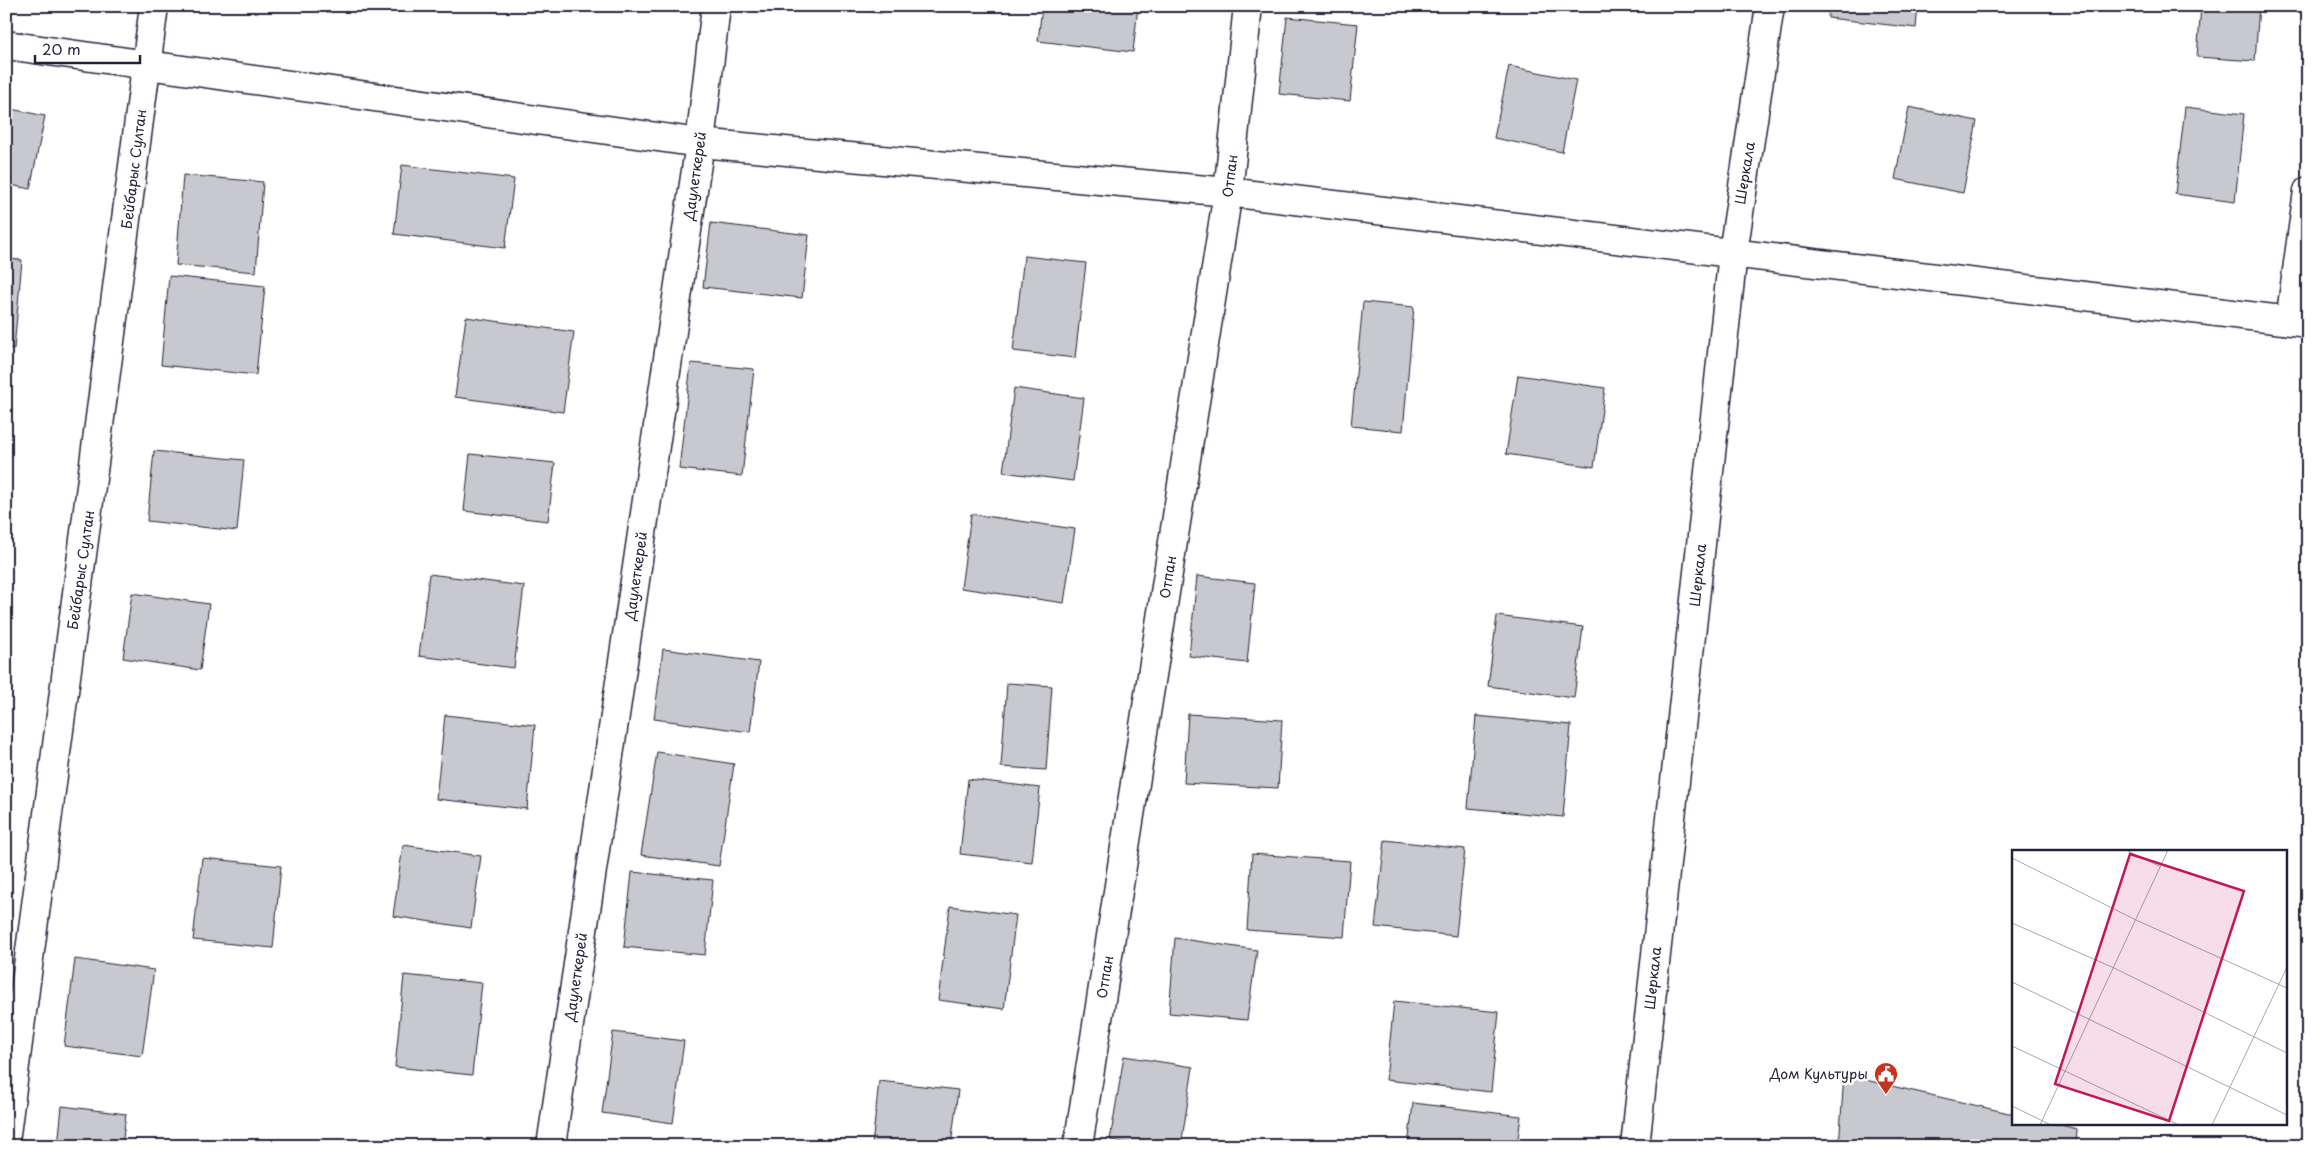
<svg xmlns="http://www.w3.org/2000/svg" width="2314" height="1152" font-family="'Playpen Sans',sans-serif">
<rect width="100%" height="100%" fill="#fff"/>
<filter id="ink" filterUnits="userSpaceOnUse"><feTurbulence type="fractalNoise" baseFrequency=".02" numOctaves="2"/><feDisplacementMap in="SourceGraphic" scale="10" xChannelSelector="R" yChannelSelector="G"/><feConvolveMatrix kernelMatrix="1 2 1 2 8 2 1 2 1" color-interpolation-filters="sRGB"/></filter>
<g filter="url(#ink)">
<path fill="#c8c8cf" stroke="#22223b" d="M825,6H882L881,13Z
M1042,6H1138L1133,52L1038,41Z
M1829,6H1918L1916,28L1828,18Z
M2201,6H2259L2255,61L2197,57Z
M1287,17L1358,24L1350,101L1279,94Z
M1509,66L1576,80L1562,152L1494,138Z
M1909,107L1977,121L1963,193L1895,179Z
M2185,107L2244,114L2235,202L2175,194Z
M6,108L45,116L30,189L6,184Z
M402,165L514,179L505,248L394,234Z
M183,175L263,182L256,272L176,265Z
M711,223L809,235L802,298L703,287Z
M1024,256L1086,263L1075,358L1013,351Z
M6,259L22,260L14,349L6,348Z
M169,276L265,286L256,375L161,365Z
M1363,302L1414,307L1403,431L1351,426Z
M466,317L574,332L563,412L455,397Z
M691,363L754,369L742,476L679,469Z
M1518,375L1605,388L1594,467L1506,454Z
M1014,388L1084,398L1073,481L1003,472Z
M154,451L244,460L237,531L147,521Z
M470,454L555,463L548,521L464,511Z
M971,514L1075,529L1064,603L961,588Z
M429,574L524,586L514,668L419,656Z
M1197,576L1255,583L1247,663L1189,656Z
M132,593L209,604L200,670L123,658Z
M1497,616L1583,627L1574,698L1488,686Z
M663,649L759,662L750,732L654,719Z
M1007,683L1052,686L1046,770L1001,767Z
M1188,714L1282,720L1278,788L1184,783Z
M445,715L535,725L527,809L436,799Z
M1476,716L1571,725L1563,817L1468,808Z
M657,752L734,764L719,866L641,855Z
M968,779L1040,788L1032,862L960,854Z
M1385,840L1465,849L1456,936L1375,927Z
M403,845L481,856L471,928L393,916Z
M1252,854L1350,861L1344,937L1247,930Z
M202,858L281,866L273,948L193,940Z
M632,872L713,880L705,955L624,947Z
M950,906L1016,915L1004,1009L938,1000Z
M1175,938L1257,950L1247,1020L1169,1013Z
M75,959L154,970L142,1056L64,1046Z
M404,975L482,983L472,1075L395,1067Z
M1394,1001L1499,1012L1491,1092L1386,1080Z
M613,1032L684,1041L673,1123L602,1113Z
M1124,1056L1193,1067L1181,1146H1149L1110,1140Z
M1844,1075L2013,1114V1123H2053L2077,1129L2076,1146H1839Z
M879,1081L958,1090L951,1146H872Z
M1413,1103L1521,1116L1517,1146H1408Z
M62,1106L126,1114L122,1146H58Z
M675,1142L715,1146H674Z"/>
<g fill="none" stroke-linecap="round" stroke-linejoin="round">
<g stroke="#22223b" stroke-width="31">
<path id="minor" d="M6,45L700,143L1228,192L2308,323
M2290,321L2308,191
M6,1134L154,6
M551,1146L700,143L716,6
M1078,1146L1228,192L1248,6
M1635,1146L1733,253L1770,6"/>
</g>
<use href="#minor" stroke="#fff" stroke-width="28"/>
</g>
</g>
<defs>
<g id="civic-pin" transform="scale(1.25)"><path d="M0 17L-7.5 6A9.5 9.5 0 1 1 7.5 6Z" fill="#c8321e" stroke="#fff"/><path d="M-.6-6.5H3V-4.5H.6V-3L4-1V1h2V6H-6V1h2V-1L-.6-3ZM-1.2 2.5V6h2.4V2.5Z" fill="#fff"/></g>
</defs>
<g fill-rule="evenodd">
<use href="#civic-pin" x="1886" y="1074"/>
</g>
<g text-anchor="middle" stroke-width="5" stroke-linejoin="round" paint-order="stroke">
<g font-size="14" fill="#22223b" stroke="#fff">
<text transform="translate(134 169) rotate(-83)" y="5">Бейбарыс Султан</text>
<text transform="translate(1745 173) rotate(-81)" y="5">Шеркала</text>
<text transform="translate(695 176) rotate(-82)" y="5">Даулеткерей</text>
<text transform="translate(1230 176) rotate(-83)" y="5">Отпан</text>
<text transform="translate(81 570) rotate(-82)" y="5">Бейбарыс Султан</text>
<text transform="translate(1698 575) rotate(-84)" y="5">Шеркала</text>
<text transform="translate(636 576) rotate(-82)" y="5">Даулеткерей</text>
<text transform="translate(1168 577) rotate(-81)" y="5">Отпан</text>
<text transform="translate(576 977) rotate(-82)" y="5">Даулеткерей</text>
<text transform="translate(1105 977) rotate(-81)" y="5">Отпан</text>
<text transform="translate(1653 978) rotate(-84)" y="5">Шеркала</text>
</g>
<g font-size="14" fill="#22223b" stroke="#fff" text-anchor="end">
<text x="1868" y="1079">Дом Культуры</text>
</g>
</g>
<g transform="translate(2012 850)">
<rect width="275" height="275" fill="#fff"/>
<path fill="none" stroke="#a7a7b1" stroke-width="1" d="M114,0L149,17M0,8L124,70L275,138M0,73L102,118L275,203M0,132L275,265M0,196L167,275M0,256L39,275M28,275L156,0M200,275L275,117"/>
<path fill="#c2185b" fill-opacity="0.15" stroke="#c2185b" stroke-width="2.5" d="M118,4L232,41L157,271L43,234Z"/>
<rect width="275" height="275" fill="none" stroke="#22223b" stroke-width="2.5"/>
</g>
<rect width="2314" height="1152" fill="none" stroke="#fff" stroke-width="25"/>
<rect x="12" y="12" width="2289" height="1127" fill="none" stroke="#22223b" stroke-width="2" filter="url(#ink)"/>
<path d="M35 55v8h105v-8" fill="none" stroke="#22223b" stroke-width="2.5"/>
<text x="42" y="55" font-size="15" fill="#22223b" stroke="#ffffff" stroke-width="4" paint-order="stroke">20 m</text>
</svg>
